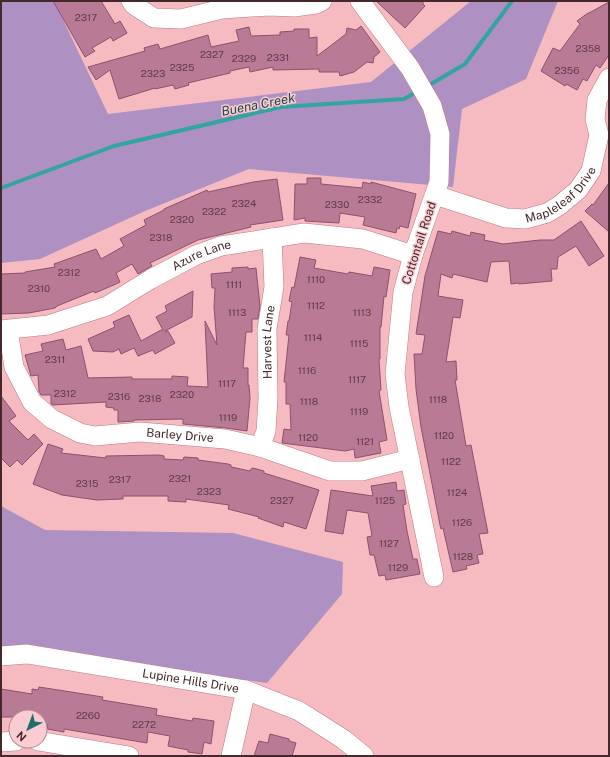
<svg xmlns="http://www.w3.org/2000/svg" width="610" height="757" font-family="'Public Sans',sans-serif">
<rect width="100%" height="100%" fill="#f6bac1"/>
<path fill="#ae91c2" d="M1,1H54L108,114L371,82L471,1H558L526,79L462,109L453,187L249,169L145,211L40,259L1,263Z
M1,506L45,530L233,533L343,562L342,594L267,683L1,646Z"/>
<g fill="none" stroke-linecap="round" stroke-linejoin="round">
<path stroke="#33a4a0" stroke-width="4" d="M426,87L465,64L512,1
M1,188L114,146L281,107L404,99L418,91"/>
</g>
<path fill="#b97a96" stroke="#8c516d" d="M53,1H101L115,24L120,21L127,33L113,41L111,37L92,48L95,51L85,57Z
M376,1H423V4L425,6L405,28Z
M609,2V55L600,68L596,65L587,81L583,79L577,90L566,84L565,86L541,71L553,48L560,51L580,24L577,21L588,13H589Z
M361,26L380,52L374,57L373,63L367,62L354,72L340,76L339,72H319V69L273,70V67L250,72L249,67L230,71V73L188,83L189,85L175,89L173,85L155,89V88L119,99L110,70L96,80L88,67L145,51L144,48L158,44L160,49L208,35L211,47L239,41L236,30L249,27L251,36L280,35V32L294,31V29H309V38L317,37V56L346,34L347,28L356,30Z
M307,178H321V184L362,188L363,182L371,184V182L416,194L408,228L400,226L399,229L397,228L396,233L363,225L365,217L340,213L339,223L305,221V218L294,220L295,184H307Z
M277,179L283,220L250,225L251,227L198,240L150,263L152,266L138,274L132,264L116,273L120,282L116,284L95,293L94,291L57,306L55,308L29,313L1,314V274L25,273V272L55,267L54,264L96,249L101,259L124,246L120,239L146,225L144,220L164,210V209L207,190L208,192L253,182Z
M609,183V232L585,211L592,204L593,205Z
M581,221L604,256L589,266L576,246L558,257L557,269H551L552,281L519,284V283L511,284L509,261L491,262L487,282L453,274L452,278L441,274L438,296L463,300L460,318L453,317L446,362L456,361L457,380H455L466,446L471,445L488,533L479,534L483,554L477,555L479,563L466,566L467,569L453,572L443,528L441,529L440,525L421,427L416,389L414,354H422L425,335L416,334L423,289L425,276L438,231L451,234L452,231L470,236L471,232L475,233L485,235L484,240L503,244L540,240H554Z
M300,257L316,260L314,268L348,274L349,272L372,276L374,267L390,270L386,297L384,296L381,327H380V359H379L381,390L379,391L387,440L379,442L381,453L355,458L354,449L345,451L282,443L284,429L291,430L290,404H286V382H284L289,335H286L288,321H289L292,302L289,301L291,291L292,287L294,288Z
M248,267V269L256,268L260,306L258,319H252V332H246L243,368H248V385H249L250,398L247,431L226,428L183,424V419L134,420V421L118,422V410H114V408L106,407V402L53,405L51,404V395H41L39,391L38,375L31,376L25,355L43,351L41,344L63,339L66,350L81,346L88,378L132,377V379H172V376L188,377L187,386L208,387L205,321L217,345L214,307L215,288H212L211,274L232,272V268Z
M193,291L192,317L165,331H168L175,343L155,354L153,350L138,356L134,348L121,354L119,349L113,352L93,351L88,339L115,327L113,322L129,315L141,341L161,330H163L156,317L167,311L165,306Z
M1,396L16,416L9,421L28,440L34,434L43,444L22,465L17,460L10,467L1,458Z
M48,444L63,449L61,453L106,458V456L159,455L164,456V459L183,460L184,457L198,458V460L228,464L231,465V467L250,471L251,469L253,468L264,471V473L319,490L306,529L284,522L283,527L258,518L259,517L228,509L229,505L186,499V502L168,501V496H123V499L97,500L62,495L33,484Z
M396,482L397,491L404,490L406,504L403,505L407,531L413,559H417L420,574L386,580L385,575L379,576L374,555H370L367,537L372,536L368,513L347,510L343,534L325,531L331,490L373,496L371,486Z
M39,687L103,697L102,700L157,709L156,715L192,721L193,718L214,721L211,744L204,742L202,754L188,752V750L168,746L170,736L148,732L147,743L64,729V732L47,729L48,725L40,724V717H1V689L32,694V689L38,690Z
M270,734L289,739V741L296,743L292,756H254L259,741L268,743Z"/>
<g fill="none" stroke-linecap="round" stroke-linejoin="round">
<g stroke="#be7982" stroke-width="20">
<g id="minor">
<path d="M131,1L134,5L154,18L181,19L222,9L269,6L294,7L316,4L322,1"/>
<path d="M360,1L410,68L432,106L440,134L439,182L413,255L403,292L395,374L399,407L434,577"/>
<path id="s1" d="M435,195L506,218L525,219L547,213L560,205L578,190L591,171L599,135L595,119L597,100L609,78"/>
<path id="s2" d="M1,330L48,325L107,306L151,279L196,255L221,246L304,233L363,239L413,255"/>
<path id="s3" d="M8,330L14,367L32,402L52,419L80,433L95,436L140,432L225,439L260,447L330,471H362L410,459"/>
<path id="s4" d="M260,447L266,431L268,399L267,329L274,287L272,238"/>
<path id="s5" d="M1,656L27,654L246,690L299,711L343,739L364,756"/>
<path d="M38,741L129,756"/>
<path d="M1,742L16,741"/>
<path d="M231,756L246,690"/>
</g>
</g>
<use href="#minor" stroke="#fff" stroke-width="19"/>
</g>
<g text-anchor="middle" stroke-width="3" stroke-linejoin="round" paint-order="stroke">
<g font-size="10" fill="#613c46">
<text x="86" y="21">2317</text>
<text x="588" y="52">2358</text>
<text x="212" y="58">2327</text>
<text x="278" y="61">2331</text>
<text x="244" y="62">2329</text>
<text x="182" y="71">2325</text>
<text x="567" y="74">2356</text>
<text x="153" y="77">2323</text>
<text x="370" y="203">2332</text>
<text x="244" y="207">2324</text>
<text x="337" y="208">2330</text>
<text x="214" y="215">2322</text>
<text x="182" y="223">2320</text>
<text x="161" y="241">2318</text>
<text x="69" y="276">2312</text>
<text x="316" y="283">1110</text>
<text x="234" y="288">1111</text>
<text x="39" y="292">2310</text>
<text x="316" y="309">1112</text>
<text x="237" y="316">1113</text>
<text x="362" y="316">1113</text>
<text x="313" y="341">1114</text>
<text x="359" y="347">1115</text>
<text x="55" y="363">2311</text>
<text x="307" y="374">1116</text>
<text x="357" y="383">1117</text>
<text x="227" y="387">1117</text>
<text x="65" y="397">2312</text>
<text x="182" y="398">2320</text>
<text x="119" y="400">2316</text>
<text x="150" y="402">2318</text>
<text x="438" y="403">1118</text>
<text x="309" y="405">1118</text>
<text x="359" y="415">1119</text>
<text x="228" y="421">1119</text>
<text x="444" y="439">1120</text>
<text x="308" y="441">1120</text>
<text x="365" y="445">1121</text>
<text x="451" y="465">1122</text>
<text x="180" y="482">2321</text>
<text x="120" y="483">2317</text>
<text x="87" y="487">2315</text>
<text x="209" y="495">2323</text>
<text x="457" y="496">1124</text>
<text x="282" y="504">2327</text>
<text x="385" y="504">1125</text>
<text x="462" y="526">1126</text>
<text x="389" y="547">1127</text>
<text x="463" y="560">1128</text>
<text x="398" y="571">1129</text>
<text x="88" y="719">2260</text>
<text x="144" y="728">2272</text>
</g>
<g font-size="12" fill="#44282b" stroke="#faccd1">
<text dy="4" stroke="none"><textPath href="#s1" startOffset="138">Mapleleaf Drive</textPath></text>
<text transform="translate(419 243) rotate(-72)" y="4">Cottontail Road</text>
<text dy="4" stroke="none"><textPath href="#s2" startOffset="217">Azure Lane</textPath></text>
<text dy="4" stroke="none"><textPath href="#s4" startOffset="106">Harvest Lane</textPath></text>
<text dy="4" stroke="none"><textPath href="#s3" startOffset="235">Barley Drive</textPath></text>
<text dy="4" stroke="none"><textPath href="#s5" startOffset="192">Lupine Hills Drive</textPath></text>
</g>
<g font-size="13" font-style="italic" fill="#1b4b49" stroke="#faccd1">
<text transform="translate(258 104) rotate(-11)" y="5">Buena Creek</text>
</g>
</g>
<rect width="610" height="757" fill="none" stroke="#44282b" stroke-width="4"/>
<g transform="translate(28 729) rotate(222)"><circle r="19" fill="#faccd1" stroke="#b18a8f"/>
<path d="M0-3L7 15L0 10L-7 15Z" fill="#226d6a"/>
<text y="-6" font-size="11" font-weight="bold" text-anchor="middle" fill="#44282b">N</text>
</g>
</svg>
